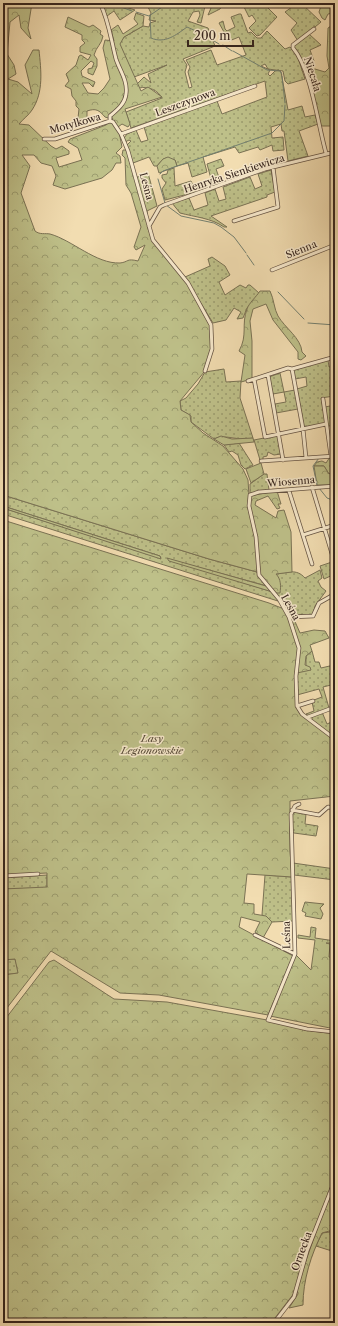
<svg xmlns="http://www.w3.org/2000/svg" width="338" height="1326" font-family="'Libre Caslon Text',serif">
<defs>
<pattern id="grass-dots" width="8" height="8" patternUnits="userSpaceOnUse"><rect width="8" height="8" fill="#bec089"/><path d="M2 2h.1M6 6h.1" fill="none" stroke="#9b9c6f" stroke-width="1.8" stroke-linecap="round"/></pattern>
<pattern id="forest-crowns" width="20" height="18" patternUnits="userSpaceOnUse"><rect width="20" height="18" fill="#bec089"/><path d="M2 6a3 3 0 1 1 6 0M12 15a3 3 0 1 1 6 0" fill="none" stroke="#9b9c6f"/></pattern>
</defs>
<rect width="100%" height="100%" fill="#f2ddb1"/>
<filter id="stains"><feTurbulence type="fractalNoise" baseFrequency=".005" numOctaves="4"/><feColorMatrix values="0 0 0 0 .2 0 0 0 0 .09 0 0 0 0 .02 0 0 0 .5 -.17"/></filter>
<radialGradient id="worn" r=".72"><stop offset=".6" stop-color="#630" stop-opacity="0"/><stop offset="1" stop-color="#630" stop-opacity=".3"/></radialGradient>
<path fill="url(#grass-dots)" stroke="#7a7254" d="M101,3H126L122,6L135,10L120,20L114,11L107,16Z
M149,3H224L220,9L208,15L211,8L208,5L205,6L201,23L197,22L200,15L199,11L193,12L188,21L208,28L215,46L183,59L187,65L185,72L189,88L192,87L188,72L190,67L186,60L211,50L217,65L246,55L239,37L229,41L219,23L223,21L225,29L227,31L235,27L231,17L239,14H241L248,33L251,32L257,38H261L267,31L285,49L290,47L297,55L305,79L288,84L285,81L283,71L268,69L265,64L261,66L270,70L268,74L270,76L275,71L279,70L281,72L288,110L302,106L305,117L315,115L318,124L299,131L308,156L288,161L284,131H282L281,124L271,127L272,138L283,137L284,150L273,151L272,145L260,150L258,147L239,153L235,147L203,157L207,172L192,177L188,163L177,166L175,160L163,159L157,166H154L149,157L133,163L127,145L131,141L129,140L125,142L124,138L127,134L136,130L141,142L148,140L144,127L217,101L222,114L267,97L265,81L131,128L126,112L162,98C158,90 148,86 139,88L137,84L144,77L151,83L148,74L167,65L134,77L119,44L124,37L143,26L149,27L150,23L156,21L149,20L151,13L147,5Z
M242,3H272L268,8L277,17L260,35L257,36L249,28L256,21L252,15L249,17Z
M292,3H301L321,22L298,41L291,30L297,23L285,12L292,7Z
M309,34L321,45L310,50L314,61L304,65L294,46Z
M221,159L224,166L216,169L221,183L213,186L207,164Z
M174,168L175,186L191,181L196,192L165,200L162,189L166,183L162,178V175L167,174L168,170Z
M271,170L275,192L267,195V197L211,216L227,227H224C211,218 195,217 180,213L172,203L189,198L194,210L208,205L205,193L215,189L219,201L226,199L223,187L250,177L255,189L262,186L258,174Z
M212,257L225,266L230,275L219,282L225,295L240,285L246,288L248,285H250L259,293L247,308L243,318L237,319L241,312L234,308L226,320L213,323L185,277L210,266L208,259Z
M328,360L329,367L335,366V399L334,396L321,398L326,424L304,427L297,389L307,386L306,377L295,379L293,370Z
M224,369L226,382L241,381L240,398L253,438C240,442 223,433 214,439L191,422V416L181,410L180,401L186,398L198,384L205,372Z
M280,373L284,392L295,390L298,409L276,413L275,404L286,402L284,392L273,394L269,377Z
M335,405V426H328L325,407Z
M279,435L281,454L274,455L268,452L267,456L263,457V461L260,460L254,440Z
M239,443L253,465L245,469L241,465L238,455L232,451L229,452L224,445Z
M330,457H335V485L333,471L329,474L324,466H314L317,462L322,461L326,463Z
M264,474H267L269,490L250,494V484Z
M3,495L209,559L257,572L267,586L168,559L276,593L275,574C288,573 296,568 305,578L320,570L322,578L318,581L321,587L326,591L315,606L313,615H298L291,607L281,602L3,514V508L161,558L160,556L3,506Z
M335,561V574L324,579L320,566Z
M312,651L315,662H319L321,668L334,665L333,654H335V684L323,687L329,708L309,716L306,714L314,711L312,702L314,700L322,697L319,689L297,695V673L306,666V656Z
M322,712L327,724L334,721L335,735L332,736L312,720V717Z
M293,812L306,814L305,824L318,826L316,836L294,833L291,831Z
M293,863L335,869V880L294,875Z
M47,875V888L3,889V878Z
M265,875L292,877L293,921L272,922L262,915Z
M15,959L19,973L3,975V960Z
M335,1222V1252L316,1246L322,1233L330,1232L331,1223Z"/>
<path fill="url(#forest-crowns)" stroke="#7a7254" d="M3,3H32L28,28L31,39L21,28L19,15L10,22L7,54L14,65L16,74L8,79L18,82L32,94L25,65L33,50H39C41,70 44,92 32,110C29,115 23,119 19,124L29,125L51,146L56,149L62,146L69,151V154L56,158L59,167L82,160L78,148L68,142L70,139L106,125L113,119L110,115L108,118L105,117C99,110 96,108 87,111V122L84,124L78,118L79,109L76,106V101L72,96L71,89L65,86L69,81L66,74L76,65L79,56L81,55L88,60L91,55L80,52V47L85,43L82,40V35L65,27L68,17L89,27L93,25L101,31L100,34L103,36C102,44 96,47 94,55L97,59V66L93,75L88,73V69L92,68L94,63L91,61L81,71L82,76L95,82L93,87L89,83H82L88,93L98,94L104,88L110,79L103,48L105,40L114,41L111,30L118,25L123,34L138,24L134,19L136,13L144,16L143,26L124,37L120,44L141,91L148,87L162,97L125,109L130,124L128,127L122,124L118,127L122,147L116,153L120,156L121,163H116L112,170L102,178L65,189L53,185L56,176L52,166L41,163L34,155H22L30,166L21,193L35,231C40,235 45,233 50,234C72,240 96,264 120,263C129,262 126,258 138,261L145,245L136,250L134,247L141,227L131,193L126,185L125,158L122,155L123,150H127L135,178L148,173L157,206L147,211L148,229L156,244L188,285L210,326L211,350L205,371L180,401L181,410L190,415L191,422L203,433L223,446L243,469L248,480L249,496L277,491L281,504H278L280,508L277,509L268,496L256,501L255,505L276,518L278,511L284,510L291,532L292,572L276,574C281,579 281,586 280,593H276L169,561L167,558L266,586L257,572L209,559L3,495Z
M322,3H335V130L334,126H321L305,68V65L314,66L309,68L310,71L315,69L325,72L329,68L327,56L328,28L331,26L333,13L328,14L325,20L322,18L319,12Z
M168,157L175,160L177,166L159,173L157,166L163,159Z
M260,291H270C274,299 274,309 278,316C285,328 301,338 302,352L306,356L301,360L298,359V352L273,320L266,304L253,309L250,321L252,341V379L241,382L245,355L239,351C248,335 241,325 247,309C249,303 256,297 260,291Z
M221,436L232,439L253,438L254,442L224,445L214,439Z
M261,463L264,474L251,483L246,469Z
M314,466H324L329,474L333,471L335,485H317Z
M3,506L160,556L161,559L3,508Z
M3,520L269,603L284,609L292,624L298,648L296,693L297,708L300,714L311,720L335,740V796L290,801V851L292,877L247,874L244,903L254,904V914L266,916L272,922L263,938L255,932L260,922L241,917L239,927L293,956L268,1015L159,995L120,993L51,951L3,1013V975L18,973L15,959L3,960V889L47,887V873L3,875Z
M293,617L300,633L314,630L325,631L329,638L310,645L312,651L306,656L305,665L310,667L311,670L297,673L299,648L291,619Z
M305,902L324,904L320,908L323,914L321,919L305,916L306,913L302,911Z
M311,927L316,928L315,938L335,941V943H326L330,944L329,957L335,958V1029L270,1016L296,955L311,970L315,940L298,938V935L310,937Z
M54,960L114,999L167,1002L267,1020L312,1031L335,1034V1177L302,1261L295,1292L271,1323H3V1022L49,962Z
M335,1182V1222L330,1225L333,1230L322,1233C311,1255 303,1280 303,1305L289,1308L298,1294L297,1289C308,1252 321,1218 335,1182Z"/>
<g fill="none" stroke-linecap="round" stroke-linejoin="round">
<path stroke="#738070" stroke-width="1" d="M109,3L119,7
M121,7L132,11
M136,12L149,16L168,3
M150,15L151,38C165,44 176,35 187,27L196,31
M199,33L211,39
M214,41L219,44
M223,45L232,51
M233,51L267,70L280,71L282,74
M282,76L285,103
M160,174L163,171L272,133L284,121L285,105
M158,179L165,203
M166,205L181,216L214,223L221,227L234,237L246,253
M247,255L254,265
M278,292L304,319
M308,323L335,325
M333,425L335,419
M317,485L313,466L319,458
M319,488L327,498L335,501"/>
<g stroke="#655343" stroke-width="4.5">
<path id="minor" d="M100,3C109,21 111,40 116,59C120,71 128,81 126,94C125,104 117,110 110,116V121
M314,29L293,45V48C311,69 318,125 326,153
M110,121L113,122L121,134L128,151L153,240L188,283L211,325L212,349L205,371
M121,134L255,86
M44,139H55L110,121
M234,221L278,207L273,167
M149,226L160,207L164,205L265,169L335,152
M272,270L335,245
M292,369L303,429L306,458
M268,375L283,460
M254,379L265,437L326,424
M248,381L288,368L292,369L335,357
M323,399L331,456
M261,461L335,456
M335,486L259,492L250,495L249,506L256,537L259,575L279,599L289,617L299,648L296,676L297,706L302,714L335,739
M312,487L333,557
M289,491L312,564
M303,535L335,525
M289,617L313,616L319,603L335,594
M297,706L313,701
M308,717L335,707
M299,804L295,806L291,814L295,954L268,1020L307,1029L335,1032
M292,810L319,815L328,807L335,808
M3,876L38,874
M255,935L295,954
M274,1323L294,1297L307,1251L335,1180
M323,1323L335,1319"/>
</g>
<use href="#minor" stroke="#f7e9cc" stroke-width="3"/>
</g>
<g text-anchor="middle" stroke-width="3" stroke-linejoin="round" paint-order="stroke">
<g font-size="10" fill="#36251e" stroke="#f7e9cc">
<text transform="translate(313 74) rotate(72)" y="4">Niecała</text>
<text transform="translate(185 102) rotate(-20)" y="4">Leszczynowa</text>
<text transform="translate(75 123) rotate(-16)" y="4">Motylkowa</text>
<text transform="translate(234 173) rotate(-18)" y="4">Henryka Sienkiewicza</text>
<text transform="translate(147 186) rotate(75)" y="4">Leśna</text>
<text transform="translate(301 249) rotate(-22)" y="4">Sienna</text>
<text transform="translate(291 481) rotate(-5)" y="4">Wiosenna</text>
<text transform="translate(291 607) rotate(61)" y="4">Leśna</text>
<text transform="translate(286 935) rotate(-91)" y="4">Leśna</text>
<text transform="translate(301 1251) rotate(-70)" y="4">Ornecka</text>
</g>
<g font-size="10" font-style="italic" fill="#584c39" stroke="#f7e9cc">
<text x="152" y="742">Lasy<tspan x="152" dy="12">Legionowskie</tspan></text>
</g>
</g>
<rect width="338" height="1326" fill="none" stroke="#f2ddb1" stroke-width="16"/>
<rect x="4" y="4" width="330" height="1318" fill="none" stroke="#36251e" stroke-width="2"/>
<rect x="8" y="8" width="322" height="1310" fill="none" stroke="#36251e"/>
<path d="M188 40v6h65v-6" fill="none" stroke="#36251e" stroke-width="2"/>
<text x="194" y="40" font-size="12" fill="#36251e" stroke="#f7e9cc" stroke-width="3" paint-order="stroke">200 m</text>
<rect width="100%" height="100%" filter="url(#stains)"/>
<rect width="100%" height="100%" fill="url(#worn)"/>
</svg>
